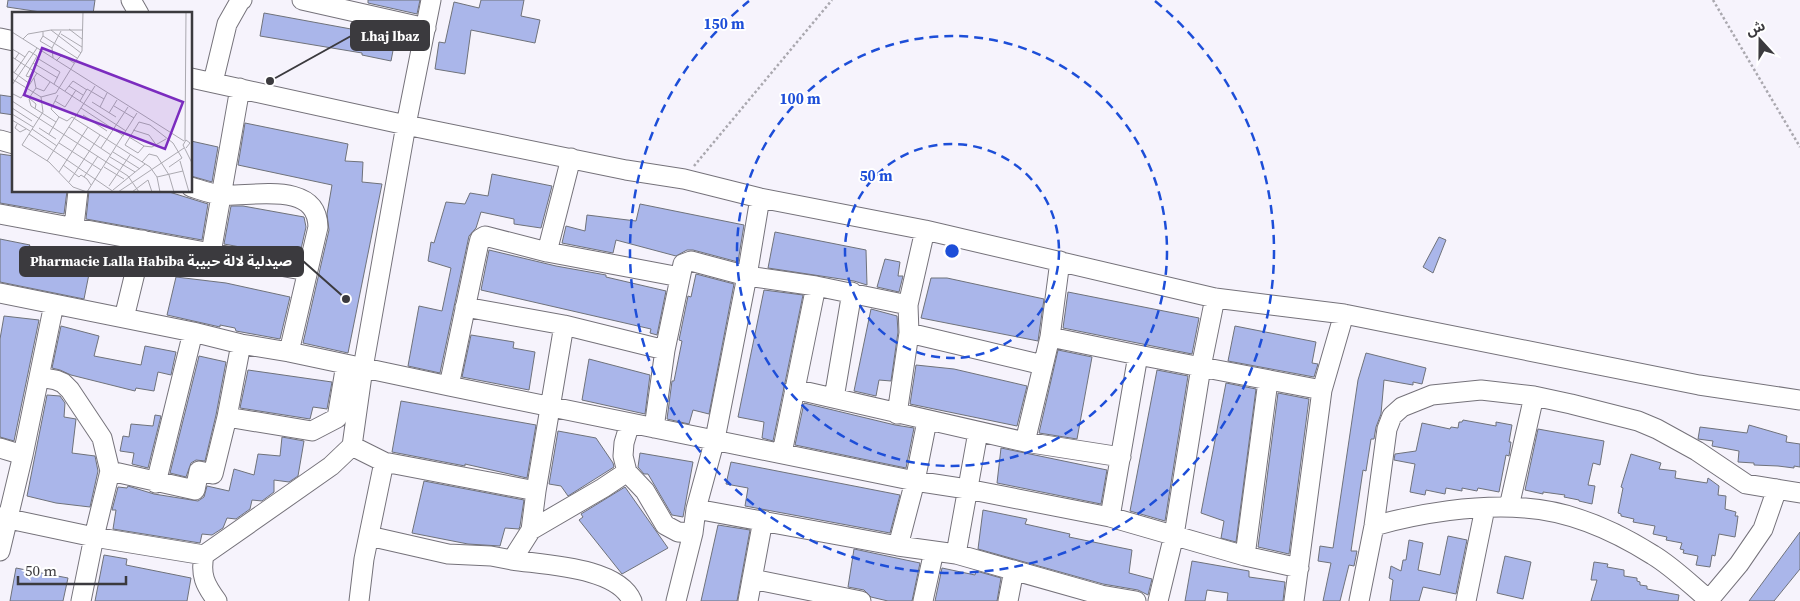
<svg xmlns="http://www.w3.org/2000/svg" width="1800" height="601" font-family="'Source Serif 4','Noto Sans Arabic',serif">
<rect width="100%" height="100%" fill="#f6f3fc"/>
<path fill="#aab6ea" stroke="#6f727a" d="M8,0H95L93,14H54L7,7Z
M368,0H420L417,14L368,3Z
M481,0H524L521,16L540,20L535,43L471,30L465,74L435,69L439,42L445,43L454,2L479,8Z
M264,13L351,29V31L395,40L391,61L362,55V53L260,36Z
M0,95L14,97V115L0,113Z
M245,123L348,144L345,161L363,162L362,182L382,184L348,353L303,343L329,230L327,214L332,185L238,165Z
M191,141L218,147L212,182L191,176Z
M0,154L14,156V191H67L64,214L0,203Z
M492,174L552,186L541,228L514,224V219L481,212L476,228L469,236L440,373L408,366L419,306L442,311L451,268L428,261L431,242L434,243L446,202L465,204L470,193L488,196Z
M89,191H166L208,204L202,240L86,219Z
M640,204L744,225L738,262L693,250H687L676,256L616,240L613,253L562,243L566,226L585,231L587,215L636,221Z
M231,206H243L304,217L306,227L299,258L224,244Z
M775,232L866,250L867,285L854,281L768,268Z
M1439,237L1446,240L1433,273L1423,267Z
M0,239L30,245L29,246L92,259L84,299L0,282Z
M489,250L556,266L606,275V277L666,291L657,335L650,333L651,329L481,290Z
M885,259L900,262L898,276H903L899,292L877,287Z
M696,274L734,284L709,414L693,410L689,424L667,419L672,381H674L682,341L679,340L688,296L691,297Z
M176,277L226,283L290,297L280,339L236,331L235,328L220,325V327L167,315Z
M931,278H947L1044,299L1038,341L921,318Z
M764,290L803,295L773,441L762,438L764,422L738,417Z
M1068,292L1199,318L1192,354L1063,328Z
M871,309L897,316L898,332L891,381L879,380L876,396L854,391Z
M4,316L39,320L14,441L0,437V339Z
M61,326L99,336L94,356L141,365L145,346L176,352L171,375L158,372L154,391L136,388L135,391L71,375L60,370L52,368Z
M1235,326L1316,342L1312,363L1318,364L1314,377L1228,361Z
M471,335L514,342L513,348L535,352L529,390L462,377Z
M1058,350L1092,357L1077,439L1039,433Z
M1366,353L1426,368L1422,384L1413,382V385L1384,380L1381,414L1376,427L1374,439H1371L1366,471L1363,470L1351,551H1357L1354,566L1349,565L1340,601H1323L1331,563L1318,561L1320,546L1333,548L1358,380Z
M199,356L226,362L216,415L205,461L196,460L191,463L186,477L170,473Z
M589,359L650,375L645,414L582,400Z
M916,365L954,369L1027,386L1017,426L910,404Z
M248,370L332,382L327,409L313,407L310,419L240,408Z
M1157,370L1188,376L1165,521L1130,511Z
M1226,383L1256,389L1236,542L1221,538L1224,521L1201,513Z
M1278,393L1309,399L1289,554L1258,547Z
M47,395L60,396L65,403L64,417L76,419L72,453L95,456L98,471L90,507L56,503L27,496Z
M401,401L536,425L527,478L465,464V466L392,452Z
M804,403L895,425L914,428L906,468L795,445Z
M155,415L161,416L148,468L132,464L134,453L120,451L123,436L129,437L131,424L153,426Z
M1463,420L1496,426V422L1512,425L1509,442H1511L1509,456L1506,455L1499,492L1478,488L1477,491L1462,488V491L1446,488L1445,494L1426,490L1425,495L1410,492L1415,464L1394,460L1395,454L1416,451L1422,423L1450,429L1451,427L1458,428L1459,422H1462Z
M1749,425L1787,436L1786,442L1800,444V467L1794,466V468L1778,466L1754,465V463L1738,462L1739,451L1712,446L1713,441L1698,439L1700,427L1747,433Z
M1538,429L1604,441L1600,465L1593,463L1588,485L1595,486L1592,504L1579,501V500L1564,497L1565,495L1543,492V494L1525,490Z
M558,431L596,438L613,463L614,467L568,496L561,486L549,484Z
M282,437L304,441L298,476L289,482L274,480V492L262,501L252,500L250,509L236,519L227,518L223,528L212,535L202,534L200,543L113,529L116,510H112L118,487L127,488L128,486L154,494L198,501L204,497L207,486L229,491L234,469L254,475L258,454L280,456Z
M1001,448L1107,470L1101,504L997,483Z
M640,453L693,462L683,517L672,515L648,474H644L638,467Z
M1631,454L1661,463L1659,469L1676,471L1675,478L1707,483L1708,478L1719,486L1718,495L1726,496L1725,509L1736,512L1735,516H1738L1737,524L1735,537L1719,534L1715,556L1712,555L1710,567L1696,565L1698,556L1683,553L1684,550L1680,549L1682,543L1666,540L1667,537L1653,534L1655,526L1633,522L1634,519L1621,516V514L1618,513L1623,488L1621,487Z
M731,462L900,495L890,533L745,506L748,488L726,484Z
M424,481L524,500L520,526L519,529L505,528L500,546L468,544L412,533Z
M625,487L668,548L622,574L579,520L583,517L581,514Z
M983,510L1027,519L1025,524L1070,534L1069,537L1132,550L1129,573L1152,579L1148,595L1138,590L1103,584L978,549Z
M718,525L750,530L737,601H701Z
M1800,532V569L1774,601H1749Z
M1448,536L1467,540L1456,594L1423,587L1419,601H1390L1393,580L1389,578L1391,566L1401,571L1403,560H1406L1409,540L1423,543L1418,570L1440,575Z
M854,549L920,563L912,601H888L871,597L864,590L848,587Z
M104,555L127,559L126,565L191,578L187,601H95Z
M1505,556L1531,562L1523,599L1497,593Z
M1192,561L1249,571V577L1285,582L1283,601H1227L1228,593L1207,590L1205,601H1185Z
M1594,562L1608,564L1607,567L1624,570V576L1637,578V581L1640,582V585L1647,586V589L1679,595L1678,601H1591L1597,580H1591Z
M16,568L68,578L63,601H10Z
M942,568L975,575L976,571L1001,578L997,601H935Z"/>
<g fill="none" stroke-linecap="round" stroke-linejoin="round">
<g stroke="#75727a" stroke-width="21">
<path id="minor" d="M131,0L139,14
M302,0L426,28
M0,38L14,41
M191,78L406,125L626,170L684,179L760,198L925,230L1215,298L1344,314L1699,385L1800,400
M213,82L227,24L240,1L242,0
M0,140L14,144
M191,187C201,190 211,194 221,195C252,197 317,180 318,227L289,352
M0,214L307,271
M74,226L78,191
M547,252L571,158
M211,253L240,88
M0,293L193,332L241,344L289,352L449,386L915,481L967,489L1110,517L1245,556L1299,568
M465,307L564,325L665,350
M124,318L143,240
M909,333L1043,365
M1050,337L1138,355L1322,390
M39,377L56,380L63,383L70,390L102,438L110,471L94,537L81,601
M449,386L478,247L480,239L485,236L547,252L680,277
M794,389L1025,442L1121,457
M834,398L852,292
M897,414L909,333L908,305L925,230
M227,417L312,431L337,418L346,364
M630,423L624,443L623,456L627,472L645,491L665,525L678,532L693,533
M654,428L665,350L683,264L691,261L747,276L816,286L908,305
M1025,442L1050,337L1060,261
M352,446L384,462L536,491
M0,448L23,455
M782,453L816,286
M110,471L195,490L199,471L213,474L227,417L241,344
M156,483L193,332
M1509,507L1534,396
M696,509L898,546L956,554L1101,595L1136,601
M0,517L94,537L204,555
M1110,517L1138,355
M1374,526C1419,513 1478,504 1525,508C1570,511 1615,531 1653,555C1673,567 1691,585 1709,600
M531,530L603,488L627,472
M369,536L448,554L491,556L512,560L531,530L536,491L564,325
M898,546L915,481L927,421
M0,551L23,455L54,304
M956,554L978,432
M1245,556L1268,381
M512,560C545,565 618,567 632,601
M752,579L861,601
M217,601C205,585 200,575 204,555L331,466L352,446L363,368L406,125L431,0
M359,601L364,559L384,462
M676,601L693,533L696,509L715,439L747,276L760,198
M748,601L763,520
M923,601L934,551
M1008,601L1014,570
M1158,601L1174,535L1201,367L1215,298
M1294,601L1322,390L1344,314
M1359,601L1374,526L1387,429L1392,416L1402,407L1432,395L1481,390L1534,396L1571,404L1638,421L1657,429L1697,451L1746,484L1800,493
M1466,601L1485,508
M1708,601L1739,564L1763,529L1777,489"/>
</g>
<path stroke="#aaa8af" stroke-width="2.5" stroke-dasharray="2.5 2.5" stroke-linecap="butt" d="M1713,0L1800,147
M694,166L832,0"/>
<use href="#minor" stroke="#fff" stroke-width="19"/>
</g>
<g fill="none" stroke="#1d4ed8" stroke-width="2.5" stroke-dasharray="9 6">
<circle cx="952" cy="251" r="107"/>
<circle cx="952" cy="251" r="215"/>
<path d="M1155 1A322 322 0 1 1 749 1"/>
</g>
<g transform="translate(12 12)">
<rect width="180" height="180" fill="#f6f3fc"/>
<path fill="none" stroke="#aba9b0" stroke-width="1" d="M71,0L70,39L44,81L29,85L31,100L10,133L37,150L61,175L75,180M57,17L70,27M39,18L69,41M0,20L172,129M31,20V24L65,46M49,22L70,35M31,24L28,29L40,36M11,27L16,22L39,18H71M0,37L7,41L3,47M7,41L13,45L17,39L25,44L14,64L17,65L21,59M0,45L114,119M25,46L48,60L42,72M41,46L40,36L49,19M44,49L50,43L62,51M21,51L46,66M0,59L18,72M2,61L13,45M22,66L24,76L17,86L24,92L23,97M0,67L29,85M0,73L25,36M57,74L71,83M24,76L32,79L38,70M53,79L61,69L75,78M1,82L9,86L25,61M17,87L19,94L44,110M0,89L116,164L127,180M43,89L53,95L64,78M68,89L75,77L92,87M80,90L104,105M102,94L122,106M88,95L95,81M0,96L20,109M69,96L112,124M97,101L105,88M0,102L21,115M71,103L95,119M47,105L55,109L60,105M60,105L138,155L145,165L148,180M0,108L18,119M5,112L3,116L8,120L14,117M57,115L99,143M27,116L44,127M20,117L45,134M121,118L137,123L145,134M17,122L102,180M37,122L47,105L39,97L46,83M117,125L132,134L140,135L154,127M173,129L174,0M47,131L89,158M132,134L126,141L113,133L127,110L138,113L161,131L170,146L157,155M89,136L116,95M174,136L178,131L174,128L171,133L180,151M101,140L128,157M98,145L123,160M35,149L83,74M168,149L177,180M130,150L137,142L145,144L157,163L162,180M51,153L67,165L69,163L75,167L79,173M92,155L112,167M47,160L76,115M72,165L86,144M145,165L171,159M57,170L88,123M97,174L118,143M101,178L133,152M75,180L125,101M106,180L172,136M120,180L136,168L140,180"/>
<path fill="#7b2cbf" fill-opacity="0.15" stroke="#7b2cbf" stroke-width="2.5" d="M30,36L171,90L153,137L12,83Z"/>
<rect width="180" height="180" fill="none" stroke="#3b3a3e" stroke-width="2.5"/>
</g>
<circle cx="952" cy="251" r="8" fill="#1d4ed8" stroke="#fff" stroke-width="2.5"/>
<g font-size="15" text-anchor="middle" font-weight="bold" fill="#1d4ed8" stroke="#fff" stroke-width="4" stroke-linejoin="round" paint-order="stroke">
<text x="724" y="29">150 m</text>
<text x="800" y="104">100 m</text>
<text x="876" y="181">50 m</text>
</g>
<path fill="none" stroke="#3b3a3e" stroke-width="2" d="M270 81L351 36M346 299L303 261"/>
<g fill="#3b3a3e" stroke="#fff" stroke-width="2">
<circle cx="270" cy="81" r="5"/>
<circle cx="346" cy="299" r="5"/>
</g>
<g fill="#3b3a3e" stroke="#3b3a3e" stroke-width="2">
<rect x="351" y="21" width="78" height="29" rx="5"/>
<rect x="20" y="247" width="283" height="29" rx="5"/>
</g>
<g font-size="14" text-anchor="middle" font-weight="bold" fill="#fff">
<text x="390" y="41">Lhaj lbaz</text>
<text x="161" y="266">Pharmacie Lalla Habiba صيدلية لالة حبيبة</text>
</g>
<g transform="translate(1760 40) rotate(339)" stroke="#ffffff" stroke-width="4" paint-order="stroke">
<path d="M0-4L9 19L0 12L-9 19Z" fill="#3b3a3e"/>
<text y="-8" font-size="14" font-weight="bold" text-anchor="middle" fill="#3b3a3e">ش</text>
</g>
<path d="M18 576v8h108v-8" fill="none" stroke="#3b3a3e" stroke-width="2.5"/>
<text x="25" y="576" font-size="15" fill="#3b3a3e" stroke="#ffffff" stroke-width="4" paint-order="stroke">50 m</text>
</svg>
